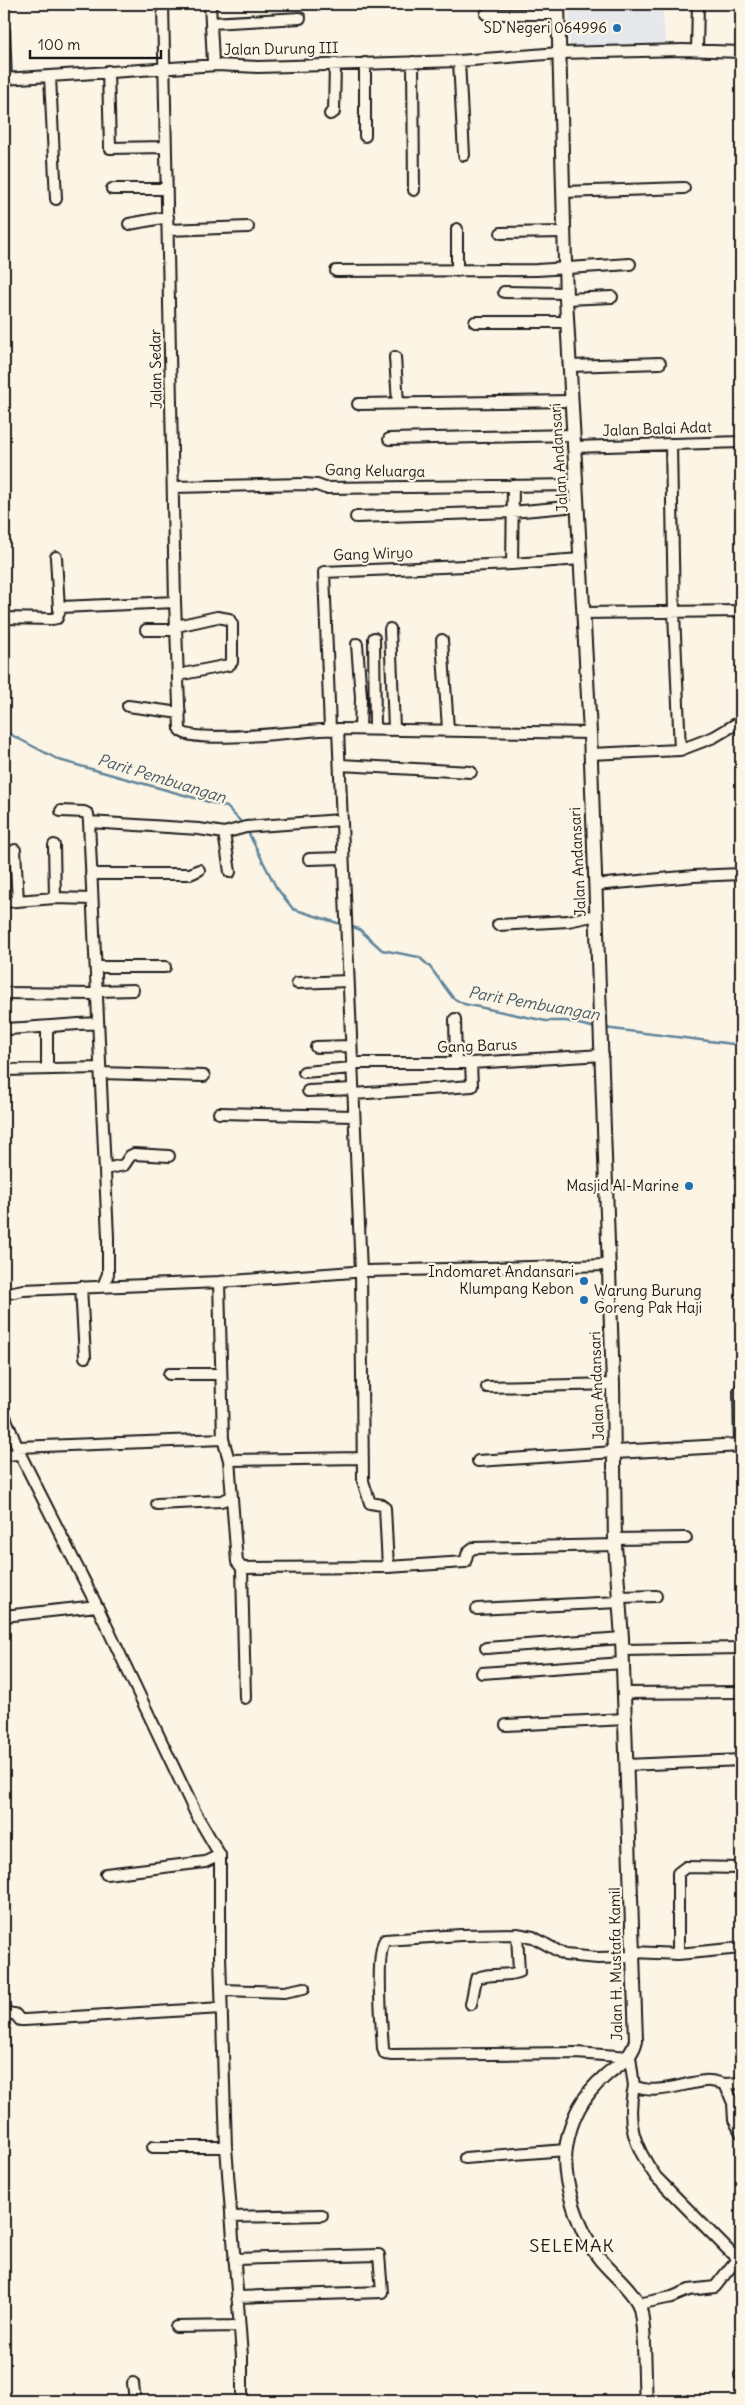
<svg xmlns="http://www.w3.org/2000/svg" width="745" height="2405" font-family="Delius,sans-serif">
<rect width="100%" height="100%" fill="#fcf5e5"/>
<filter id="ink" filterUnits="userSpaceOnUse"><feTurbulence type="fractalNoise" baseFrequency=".02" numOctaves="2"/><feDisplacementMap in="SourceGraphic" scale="10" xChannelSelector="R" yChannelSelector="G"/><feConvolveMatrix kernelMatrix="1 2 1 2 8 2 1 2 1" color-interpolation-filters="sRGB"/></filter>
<g filter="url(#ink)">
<path fill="#e6e8eb" d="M613,4H662L666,43L570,47L569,12L613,10Z"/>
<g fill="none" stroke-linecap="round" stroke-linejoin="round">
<path stroke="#61859b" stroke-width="2.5" d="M4,731L59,760L227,807L243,824
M247,830L276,887L293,909L344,925
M349,926L359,929L382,950L419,957L430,967L453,998L464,1004L546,1021H566L596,1028
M604,1028L741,1045"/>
<g stroke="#1c1c1c" stroke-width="14">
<path id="minor" d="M163,4L175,602L180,730C192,746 313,729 338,729L361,1272L363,1481L370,1503L382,1505L385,1508L388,1567
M210,4L213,62L217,65
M486,14H558
M211,23L300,18
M4,31L6,79
M697,50L698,4
M459,61L464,155
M413,62L414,190
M365,63V136
M108,71L110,148L165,147
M50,77L56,199
M4,79L217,65L258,67L459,61L559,53L683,50L741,52
M330,114L334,112L335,64
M112,189H167
M563,192L684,188
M129,224L168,217
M168,230L248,227
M501,233L564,232
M336,271L537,270L630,264
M457,271V229
M504,292L566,293
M566,299L612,297
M475,322H568
M395,357L398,403
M570,366L660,363
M358,404L571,401
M389,439L573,435
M671,444L674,613L680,750
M573,447L741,442
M173,487L304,484L317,485L325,488L577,485
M356,517L512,512L578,506
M56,557L59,609
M512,564L513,485
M583,613L741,611
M4,618L52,619L57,618L61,607L175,602
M177,626L217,617L229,619L232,624V662L229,665L178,675
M390,629L394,728
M146,630H176
M374,638L375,729
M442,640L448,729
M357,644L361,697L360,729
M128,706L180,713
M330,729L324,572L512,564L581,559
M338,729L590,733
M590,754L680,750L714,737L741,721
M340,765L471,772
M61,811L84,812L88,814L89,822L199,829L224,833L246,827L341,820
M89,822L108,1237V1274L103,1286
M224,833L230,872
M54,845L55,898
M15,850L18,901
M309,859L343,858
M91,874H190L199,870
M595,885L694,876L741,874
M4,902L55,898L92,899
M498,925L568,921L597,915
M96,967H165
M297,983L348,981
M98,991L133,990
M4,993L97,994
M455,1019L456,1063
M47,1028V1069
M4,1029C36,1028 66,1024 98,1023
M316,1047L351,1046
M352,1063H471L603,1055
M4,1070L100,1068
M304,1072L352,1068
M101,1073L204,1076
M308,1091L353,1089
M353,1094L472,1086L471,1063
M219,1113L354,1116
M105,1169L124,1165L130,1156L134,1154L169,1156
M219,1282L223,1439L229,1460L237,1562L242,1568L388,1567L465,1562L468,1552L473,1548L615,1545
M81,1287L85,1357
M4,1294L23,1290L219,1282L367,1271L609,1265
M169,1374H220
M487,1387L613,1384
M739,1391L740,1445
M4,1414L20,1454L97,1606L196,1814L220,1855V1956L226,2147L242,2356V2401
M18,1447L223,1439
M4,1455L20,1454
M229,1460L363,1458
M478,1461L615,1452
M157,1504L221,1501L232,1497
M614,1539L686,1538
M242,1568L245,1698
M619,1597L656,1596
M477,1609L619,1602
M4,1616L97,1606
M486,1648L622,1638
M623,1650L741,1648
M482,1673L623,1663
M624,1693L741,1692
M506,1725L626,1719
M627,1765L741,1760
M106,1874L205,1862L220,1855
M633,1952L678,1954L741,1948
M678,1954V1873L686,1867L741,1868
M633,1957L598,1958L565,1955L533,1937L517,1934L461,1935L385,1940C375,1954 382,2029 383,2049L385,2054L392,2055L576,2053L630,2057L634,2086C656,2096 683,2083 705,2081C711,2080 719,2083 725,2084L733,2103L734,2120L741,2133
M221,1990L284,1992L304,1988
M471,2004L476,1979C488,1972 506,1977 519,1972L517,1934
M4,2014H15L20,2020H25L221,2008
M725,2084L741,2083
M634,2086C626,2123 634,2146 656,2177L741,2263
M153,2147H226
M465,2158L566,2150
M231,2217L322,2215
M234,2259L379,2255L382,2292L237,2297
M638,2304L672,2297L689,2290L715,2287L737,2259
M176,2327L239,2326
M740,2375H741
M133,2383L135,2401"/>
</g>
<g stroke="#1c1c1c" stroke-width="16">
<path id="tertiary" d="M558,4L566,299L590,733L613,1384L615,1545L622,1638L636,2040C632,2059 618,2064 605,2076C583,2095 570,2120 566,2148C561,2181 580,2234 600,2259C612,2274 629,2286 638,2303C646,2318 644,2380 646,2401
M615,1452L741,1445"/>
</g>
<use href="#minor" stroke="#fcf5e5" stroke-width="10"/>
<use href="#tertiary" stroke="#fcf5e5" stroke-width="12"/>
</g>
</g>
<g fill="#1f6fb2" stroke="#fcf5e5" stroke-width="2">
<circle cx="617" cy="28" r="5"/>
<circle cx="689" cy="1186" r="5"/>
<circle cx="584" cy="1281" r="5"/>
<circle cx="584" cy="1300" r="5"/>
</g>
<g text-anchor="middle" stroke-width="4.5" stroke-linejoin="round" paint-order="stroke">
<g font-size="15" fill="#1c1c1c" stroke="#fcf5e5" text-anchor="end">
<text x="607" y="33">SD Negeri 064996</text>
<text x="679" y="1191">Masjid Al-Marine</text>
<text x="574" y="1277">Indomaret Andansari<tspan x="574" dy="17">Klumpang Kebon</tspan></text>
<text x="594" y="1296" text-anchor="start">Warung Burung<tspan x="594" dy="17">Goreng Pak Haji</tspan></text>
</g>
<g font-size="15" fill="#1c1c1c" stroke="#fcf5e5">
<text transform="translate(281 49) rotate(-1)" y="5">Jalan Durung III</text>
<text transform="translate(156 369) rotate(-91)" y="5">Jalan Sedar</text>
<text transform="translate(657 429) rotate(-2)" y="5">Jalan Balai Adat</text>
<text transform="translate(559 458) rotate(-94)" y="5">Jalan Andansari</text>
<text transform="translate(375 471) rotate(1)" y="5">Gang Keluarga</text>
<text transform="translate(373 554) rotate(-2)" y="5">Gang Wiryo</text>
<text transform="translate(578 862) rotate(-93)" y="5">Jalan Andansari</text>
<text transform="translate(477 1046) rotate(-2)" y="5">Gang Barus</text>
<text transform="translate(597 1386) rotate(-92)" y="5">Jalan Andansari</text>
<text transform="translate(616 1964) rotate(-91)" y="5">Jalan H. Mustafa Kamil</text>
</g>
<g font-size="16" font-style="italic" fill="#445966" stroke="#fcf5e5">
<text transform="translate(162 778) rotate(17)" y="6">Parit Pembuangan</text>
<text transform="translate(534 1003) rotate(10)" y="6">Parit Pembuangan</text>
</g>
<g font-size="18" letter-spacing="1" fill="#1c1c1c" stroke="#fcf5e5">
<text x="572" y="2252">SELEMAK</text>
</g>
</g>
<rect width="745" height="2405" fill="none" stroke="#fcf5e5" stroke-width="20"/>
<rect x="10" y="10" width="725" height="2385" fill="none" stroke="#1c1c1c" stroke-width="2" filter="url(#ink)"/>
<path d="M30 50v8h131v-8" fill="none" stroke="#1c1c1c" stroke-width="2.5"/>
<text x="38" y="50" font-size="15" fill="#1c1c1c" stroke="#fcf5e5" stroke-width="4" paint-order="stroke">100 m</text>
</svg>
